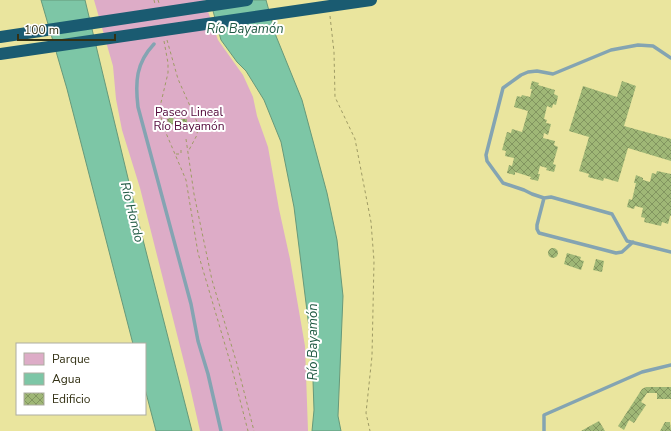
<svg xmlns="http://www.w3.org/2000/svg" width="671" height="431" font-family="'Nunito Sans',sans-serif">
<defs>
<pattern id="building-cross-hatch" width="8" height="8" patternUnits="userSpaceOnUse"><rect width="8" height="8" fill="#9fb776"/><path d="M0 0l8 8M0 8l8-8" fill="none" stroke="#829560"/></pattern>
</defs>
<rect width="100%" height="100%" fill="#eae59e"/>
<path fill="#ddacc7" d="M94,0H204L218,40L243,75L253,97L257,116L268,147L279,209L290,259L305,346L308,431H200L188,378L140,188L122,130L116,99L113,66Z"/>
<path fill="#7dc6a6" stroke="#67997a" d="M41,0H85L140,228L192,431H156L145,389V344H133L67,89Z
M210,0H266L276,36L302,100L327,193L337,240L343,296L338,416L341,431H312L314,410L312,351L294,207L281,142L264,100L246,71L237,62L221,40Z"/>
<path fill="url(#building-cross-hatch)" d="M532,81L539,83L538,85L555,90L554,94L558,96L556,105L553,104L552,108L547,106L544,119L547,120L546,123L551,124L548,135L544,133L543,138L555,141L554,145L558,147L553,164L556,165L554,172L546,170L547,168L540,166L538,174H540L538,181L530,179L531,177L515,172V175L507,173L509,165L512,166L514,158L505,156L506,151L502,150L507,132L511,133L512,129L522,132L528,111L514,107L517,96L521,97L522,95L530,97L532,89H530Z
M622,81L636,86L624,126L671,139V161L628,148L618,182L604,178L603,181L588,177L589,174L579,171L589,137L569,131L583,86L617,97Z
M173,117L175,123L169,126L167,119Z
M180,119H187V126H181Z
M657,171L671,174V216H670L668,224L662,222L661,226L644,222L645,218L641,217L643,208L635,206L634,209L627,207L629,199L632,200L636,183H634L636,175L643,178V180L650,182L652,173L656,174Z
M548 253a5 5 0 1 1 10 0a5 5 0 1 1-10 0Z
M567,253L581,257L580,260L584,261L581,270L564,264Z
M596,259L604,261L602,272L593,270Z
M646,387H671V399H657V393H647L641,402L646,405L634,423L629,420L624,430L618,426L642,389Z
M599,421L605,431H581Z
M665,422H670L671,431H660Z"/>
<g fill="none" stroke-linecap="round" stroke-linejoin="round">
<path stroke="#9f9b65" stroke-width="1" stroke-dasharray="3 3" stroke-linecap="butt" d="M154,0L155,4
M158,0L159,3
M330,16L334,52L335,97L355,139L371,222L374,261L372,356L366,413L370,431
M167,40L178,79L198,124L197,135L189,150
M164,41L168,63V73L159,111L166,133L186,180L198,253L231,365L248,431
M186,139L194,194L212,280L237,364L254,431
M176,154H181V149"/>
<path stroke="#84a4b2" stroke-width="3.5" d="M154,44C136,63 135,82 138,107L191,304L198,341L208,374L221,431
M544,198L532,194L524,190L503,183L487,161L486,155L503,88L521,75L528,72L537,71L553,74L611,50L638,45L653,46L671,58
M633,242L622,252L616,253L539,233L537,229V225L544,198L551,197L612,214L627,241L671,252
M544,431V415L642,372L671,365"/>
<path stroke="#1a5b71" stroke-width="12" d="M0,37L247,0
M0,54L371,0"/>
</g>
<g text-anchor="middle" stroke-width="4" stroke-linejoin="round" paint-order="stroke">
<g font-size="12" fill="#52073a" stroke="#fff">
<text x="189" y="116">Paseo Lineal<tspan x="189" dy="14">Río Bayamón</tspan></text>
</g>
<g font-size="13" font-style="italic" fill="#215a44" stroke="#fff">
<text x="245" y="33">Río Bayamón</text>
<text transform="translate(133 212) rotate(76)" y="5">Río Hondo</text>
<text transform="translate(312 342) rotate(-90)" y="5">Río Bayamón</text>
</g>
</g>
<rect x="16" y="343" width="130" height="72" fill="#ffffff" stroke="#adada1"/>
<rect x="24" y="353" width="20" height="12" fill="#ddacc7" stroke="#adada1"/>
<text x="52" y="363" font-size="12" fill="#333114">Parque</text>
<rect x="24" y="373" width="20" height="12" fill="#7dc6a6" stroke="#adada1"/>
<text x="52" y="383" font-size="12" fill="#333114">Agua</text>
<rect x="24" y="393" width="20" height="12" fill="url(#building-cross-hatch)" stroke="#adada1"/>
<text x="52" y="403" font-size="12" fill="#333114">Edificio</text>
<path d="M18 34v6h97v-6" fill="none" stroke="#333114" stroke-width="2"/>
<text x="24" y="34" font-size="12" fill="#333114" stroke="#ffffff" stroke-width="3" paint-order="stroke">100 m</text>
</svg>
